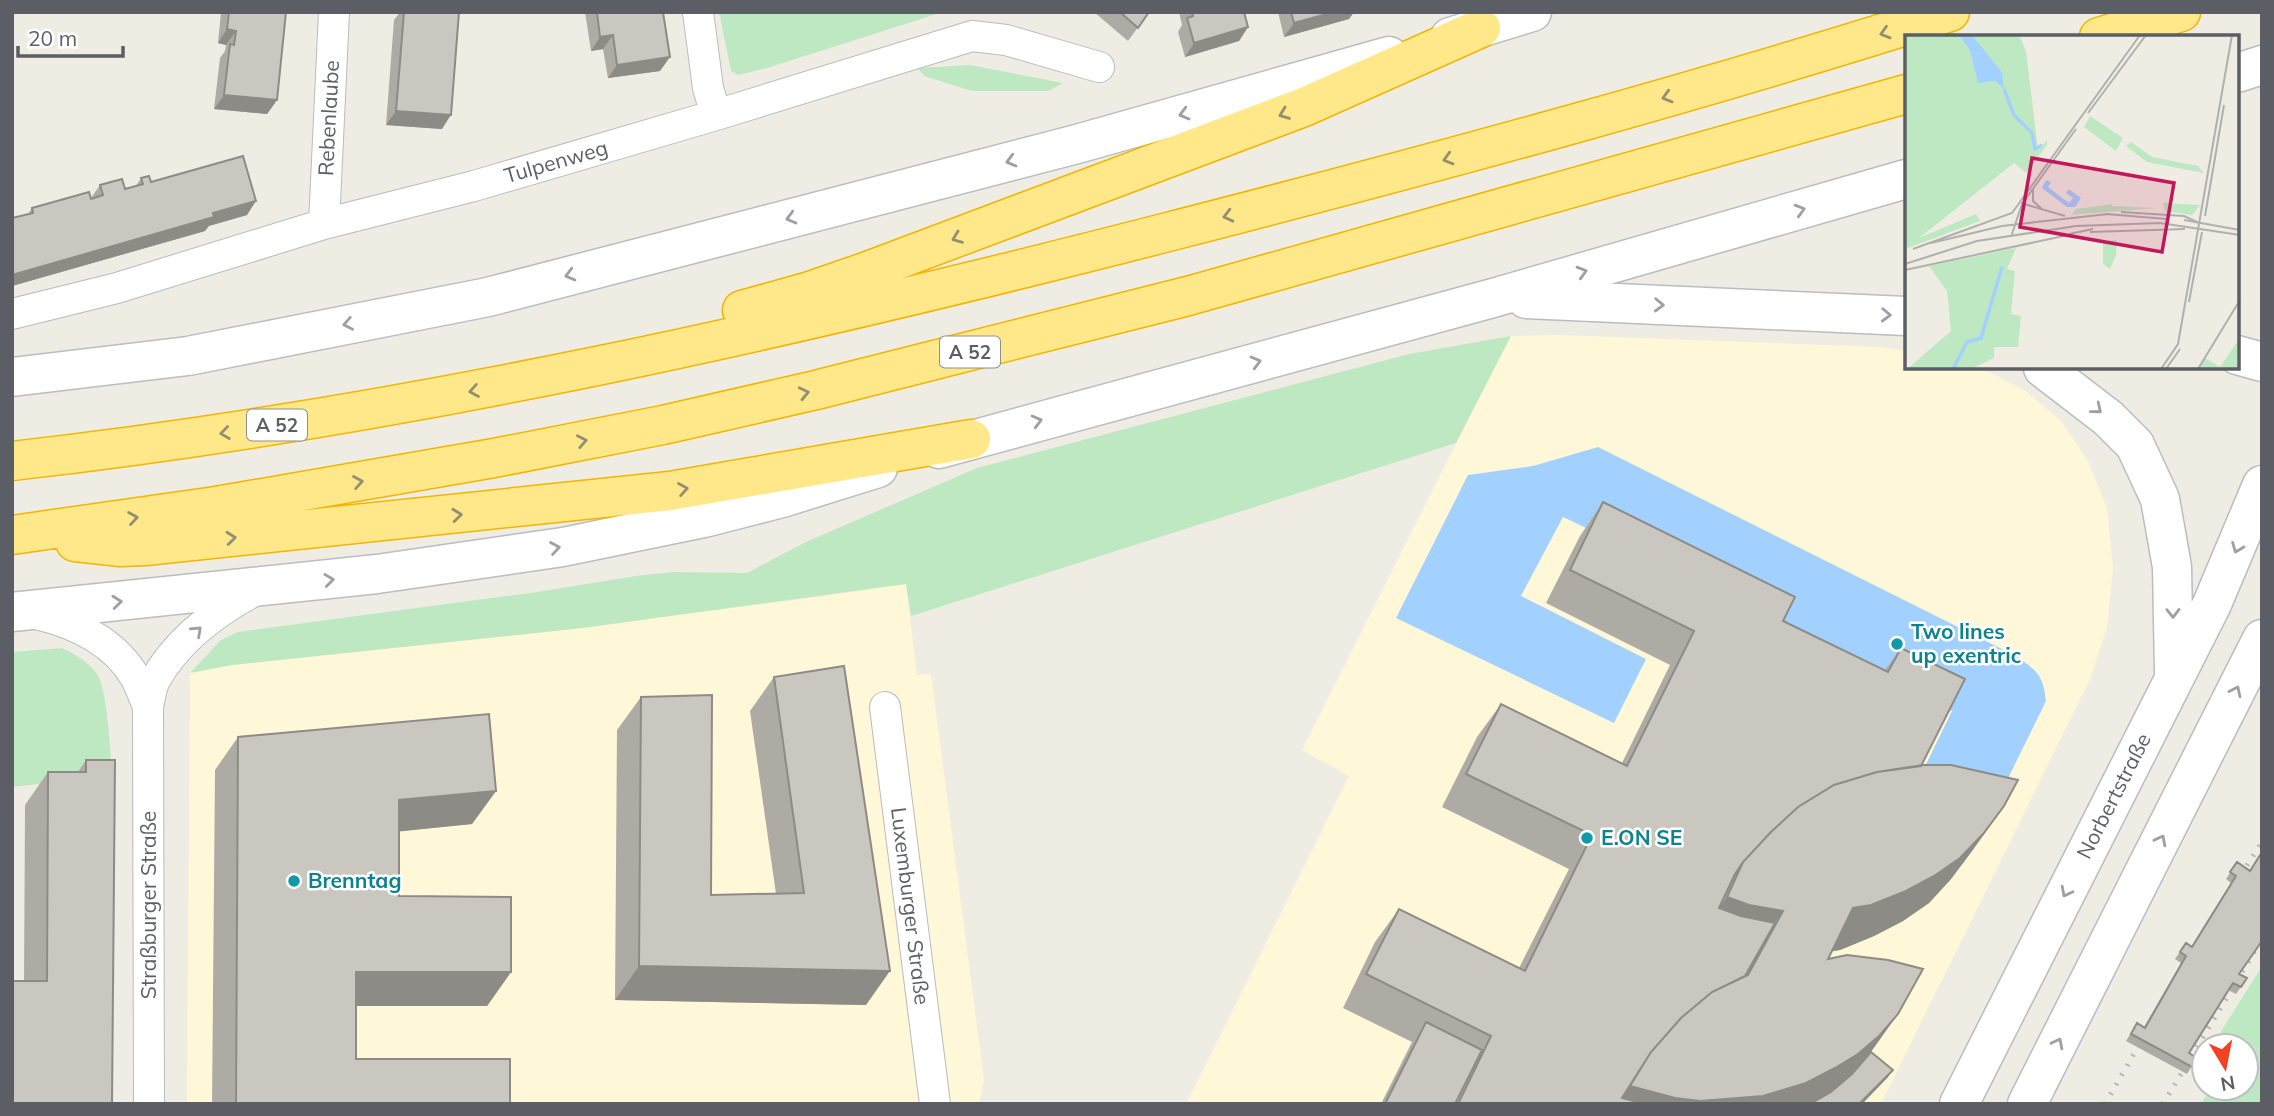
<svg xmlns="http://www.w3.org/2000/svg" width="2274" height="1116" font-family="Mulish,sans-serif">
<rect width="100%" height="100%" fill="#efede3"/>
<path fill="#fff8d8" d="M1558,335L1879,347L1906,351V368H1981L2026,391L2062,422L2088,461L2107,509L2113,568L2107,627L2090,679L1881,1104H1186L1349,776L1302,750L1506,344L1511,336Z
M906,584L917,675L931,674L984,1080L979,1104H187L190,673L232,665L536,632L796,600Z"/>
<path fill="#bee8c1" d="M719,12H943L767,68L738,75L731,71Z
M970,65L1063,83L1048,91H972L924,76L918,68Z
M1511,336L1456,443L911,616L906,584L583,628L232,665L190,673L221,640L238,632L537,592L636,576L673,572L747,573L806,542L977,468L1409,354Z
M62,648C76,655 88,661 97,674C107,687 111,757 112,776L12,787V652Z
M2262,966V1104H2201L2210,1088H2246V1046H2212Z"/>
<path fill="#a3d1ff" d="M1598,447L2016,656C2037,671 2043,674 2046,701L1993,809L1911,795L1952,711L1876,674L1785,623L1563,517L1521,596L1646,659L1614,723L1396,618L1468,475L1533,466Z"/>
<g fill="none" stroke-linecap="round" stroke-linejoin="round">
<g stroke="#b8bbc0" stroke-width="32">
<path id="street" d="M698,12L708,88L716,115
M324,224L334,12
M12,314L117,288L324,224L474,186L716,115L972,36L1006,40L1099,67
M36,614C74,623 114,641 135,677C140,686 144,697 148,707
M885,707L935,1104
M149,1104L148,707C150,698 151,688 155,680C177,640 218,610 258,589"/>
</g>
<g stroke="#b9bcc2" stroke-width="41">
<path id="secondary" d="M1450,37L1532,12
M2237,73L2262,65
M1526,299L1906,316
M2237,355L2262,362
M2043,368L2108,418L2135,445L2160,499L2172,567L2174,672
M12,377L188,356L488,297L1077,144L1389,56
M939,449L1493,298L1906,179
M12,612L377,574L563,547L704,518L782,498L878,468
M1959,1104L2212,604L2262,485
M2027,1104L2262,639"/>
</g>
<g stroke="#f2b500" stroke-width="41">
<path id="highway" d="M2099,37L2181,12
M742,310L810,291L865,272L1304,107L1481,28
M12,461C401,417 782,331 1160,234C1425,166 1689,95 1950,12
M12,535L216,506L494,458L663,425L816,390L1188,296L1906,94
M75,542L121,547L145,546L670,491L971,439"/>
</g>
<use href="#street" stroke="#fff" stroke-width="30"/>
<use href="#secondary" stroke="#fff" stroke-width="38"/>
<use href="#highway" stroke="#ffe88a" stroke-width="38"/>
<path stroke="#b6b7b8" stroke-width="5" stroke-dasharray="2 9" stroke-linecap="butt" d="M2235,884L2262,842
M2105,1104L2147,1031
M2163,1104L2262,939"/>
</g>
<path fill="#aeaba5" d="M221,12H286L277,100L267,114L214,109L220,58L225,51L226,45L218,43Z
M400,12H459L442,129L386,125L394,20Z
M585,12H663L660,71L608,78L603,49L591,51Z
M1094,12H1149L1128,41Z
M1179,12H1244L1248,27L1239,41L1185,57L1178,32L1182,25Z
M1278,12H1354L1349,19L1284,37Z
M141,178L247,215L208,226L205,231L12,286V218L28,214L32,208L91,198L100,185L125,189L136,186Z
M1603,502L1783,621L1885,670L1901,648L1921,766L2004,806L1972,851L1951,879L1929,903L1903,921L1874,936L1840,950L1832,951L1828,959L1871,1052L1888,1077L1862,1104H1381L1412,1042L1343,1008L1375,942L1399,909L1519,968L1569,869L1442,807L1477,737L1501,704L1622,763L1670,665L1546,603L1580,536Z
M774,677L866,1005L615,1000L617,730L641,697L711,895L776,894L750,711Z
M238,737L496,791L472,824L399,831V896L511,972L487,1006H356V1059L510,1104H212L215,770Z
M86,760L112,1104L24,981L25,805L48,772H78Z
M2237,862L2250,870L2239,974L2241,987L2236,994L2228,990L2189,1053L2197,1058L2187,1074L2126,1041L2137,1023L2144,1027L2181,963L2175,959L2186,943L2192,946L2231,883L2226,879Z"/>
<path fill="#8d8b86" d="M1334,12H1354L1349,19L1284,37L1294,23Z
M1248,27L1239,41L1185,57L1194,43Z
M227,29L236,31L226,45L218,43Z
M613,35L603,49L591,51L600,37Z
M670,57L660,71L608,78L617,65Z
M224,95L277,100L267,114L214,109Z
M396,111L451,115L442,129L386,125Z
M256,201L247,215L209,226L205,231L12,286V275Z
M496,791L472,824L375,834L399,800Z
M2004,806L1972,851L1951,879L1929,903L1903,921L1874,936L1840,950L1822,953L1853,908Z
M1727,897L1783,911L1751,956L1695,942Z
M639,966L890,971L866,1005L615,1000Z
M356,972H511L487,1006H332Z
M1898,1014L1866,1059L1847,1081L1819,1104H1618L1630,1086Z
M1893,1070L1888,1077L1862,1104H1859Z"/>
<path fill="#cac7c0" stroke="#8d8b86" stroke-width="2" d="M229,12H286L277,100L224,95L230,44L234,45L236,31L227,29Z
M404,12H459L451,115L396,111Z
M597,12H663L670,57L617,65L613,35L600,37Z
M1120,12H1149L1138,28Z
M1192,12H1244L1248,27L1194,43L1187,18L1193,16Z
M1291,12H1334L1294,23Z
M243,156L256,201L213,213L214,217L12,275V218L33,213L32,208L89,192L91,199L103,195L100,185L122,179L125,189L143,184L141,178L149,176L151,182Z
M1603,502L1795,597L1783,621L1888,672L1901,648L1965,679L1921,766L1877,772L1834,785L1798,807L1770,833L1743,862L1735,874L1719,908L1741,916L1775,923L1745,976L1712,992L1681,1018L1651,1052L1622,1098L1645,1104H1458L1491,1036L1366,974L1399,909L1525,971L1592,835L1466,774L1501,704L1627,766L1694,631L1570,570Z
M844,666L890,971L639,966L641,697L712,695L711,895L804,893L774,677Z
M489,714L496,791L399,800V896L511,897V972H356V1059H510V1104H236L238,737Z
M86,760H115L112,1104H12V981H47L48,772H86Z
M1923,765H1951L2018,780L2004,806L1983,834L1960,858L1934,876L1906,891L1871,905L1853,908L1828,959L1847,955L1888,960L1923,969L1898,1014L1879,1036L1858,1054L1835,1068L1806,1083L1763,1096L1700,1101L1675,1098L1630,1086L1651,1052L1681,1018L1712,992L1748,975L1783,911L1749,905L1727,897L1743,862L1770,833L1798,807L1834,785L1877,772Z
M2262,852V941L2239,974L2247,978L2241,987L2233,983L2189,1053L2197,1058L2192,1067L2131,1034L2137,1023L2145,1028L2186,956L2180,952L2186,943L2192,947L2236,876L2230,872L2237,862L2250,871Z
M1426,1022L1482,1050L1455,1104H1385Z
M1871,1052L1893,1070L1859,1104H1810L1831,1092L1852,1074Z"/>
<defs><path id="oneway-chevron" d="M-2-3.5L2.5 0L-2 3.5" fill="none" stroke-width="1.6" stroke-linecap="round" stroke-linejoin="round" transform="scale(1.75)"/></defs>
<g stroke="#948f72">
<use href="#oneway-chevron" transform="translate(1885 33) rotate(163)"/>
<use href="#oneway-chevron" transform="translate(1667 97) rotate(164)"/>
<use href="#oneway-chevron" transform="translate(1284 114) rotate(159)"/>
<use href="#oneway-chevron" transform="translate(1448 159) rotate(164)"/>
<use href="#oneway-chevron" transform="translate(1228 216) rotate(166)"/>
<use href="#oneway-chevron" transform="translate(957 238) rotate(159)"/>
<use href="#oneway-chevron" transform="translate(474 391) rotate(170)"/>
<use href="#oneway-chevron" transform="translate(804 393) rotate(-13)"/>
<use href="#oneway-chevron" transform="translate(225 433) rotate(172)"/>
<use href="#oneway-chevron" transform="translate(582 441) rotate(-11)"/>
<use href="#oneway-chevron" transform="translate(358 482) rotate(-10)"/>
<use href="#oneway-chevron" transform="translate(683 489) rotate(-10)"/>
<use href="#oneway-chevron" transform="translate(457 515) rotate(-6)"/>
<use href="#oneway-chevron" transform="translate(133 518) rotate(-9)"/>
<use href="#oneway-chevron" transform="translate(231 538) rotate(-6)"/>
</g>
<g stroke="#9d9fa3">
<use href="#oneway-chevron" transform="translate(1184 114) rotate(165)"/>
<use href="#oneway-chevron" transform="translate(1011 161) rotate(165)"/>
<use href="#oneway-chevron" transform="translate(1800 210) rotate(-16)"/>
<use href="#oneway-chevron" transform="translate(791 218) rotate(165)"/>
<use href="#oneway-chevron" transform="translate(1582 272) rotate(-16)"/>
<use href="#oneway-chevron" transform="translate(570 275) rotate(165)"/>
<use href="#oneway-chevron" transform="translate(1659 305) rotate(2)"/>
<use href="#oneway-chevron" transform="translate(1886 315) rotate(2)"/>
<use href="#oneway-chevron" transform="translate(348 324) rotate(169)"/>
<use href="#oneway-chevron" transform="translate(1256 362) rotate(-15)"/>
<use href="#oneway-chevron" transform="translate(2097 409) rotate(39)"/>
<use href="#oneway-chevron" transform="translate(1037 421) rotate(-15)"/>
<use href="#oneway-chevron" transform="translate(555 548) rotate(-9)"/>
<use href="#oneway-chevron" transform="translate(2237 548) rotate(112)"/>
<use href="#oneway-chevron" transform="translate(329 580) rotate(-7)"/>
<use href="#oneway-chevron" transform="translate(117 602) rotate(-6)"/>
<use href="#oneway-chevron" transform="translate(2173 613) rotate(89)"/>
<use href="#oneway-chevron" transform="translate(197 631) rotate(-43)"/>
<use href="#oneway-chevron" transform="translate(2236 691) rotate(-64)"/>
<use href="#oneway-chevron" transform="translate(2161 840) rotate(-63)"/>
<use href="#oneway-chevron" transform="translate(2066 892) rotate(117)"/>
<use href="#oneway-chevron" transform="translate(2058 1043) rotate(-63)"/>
</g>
<g fill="#0f9aa8" stroke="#fff" stroke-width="2.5">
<circle cx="1897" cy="644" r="7"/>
<circle cx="1587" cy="838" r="7"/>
<circle cx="294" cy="881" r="7"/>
</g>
<g text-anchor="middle" stroke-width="5" stroke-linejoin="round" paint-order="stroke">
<g fill="#fff" stroke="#8c8f93" stroke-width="2">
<rect x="940" y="336.5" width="60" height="31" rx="5"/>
<rect x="247" y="409.5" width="60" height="31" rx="5"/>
</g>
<g font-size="19" font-weight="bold" fill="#5b5f65">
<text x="970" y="359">A 52</text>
<text x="277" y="432">A 52</text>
</g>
<g font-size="21" fill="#5b5f65" stroke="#fff">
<text transform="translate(329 118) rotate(-87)" y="7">Rebenlaube</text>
<text transform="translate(556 162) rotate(-16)" y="7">Tulpenweg</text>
<text transform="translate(2114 796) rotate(-63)" y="7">Norbertstraße</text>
<text transform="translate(149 905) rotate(-90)" y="7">Straßburger Straße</text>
<text transform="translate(910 906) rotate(83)" y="7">Luxemburger Straße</text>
</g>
<g font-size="21" font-weight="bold" fill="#0d838f" stroke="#fff" text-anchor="start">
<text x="1911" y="639">Two lines<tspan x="1911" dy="24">up exentric</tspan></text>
<text x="1601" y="845">E.ON SE</text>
<text x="308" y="888">Brenntag</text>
</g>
</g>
<g transform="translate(1905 35)">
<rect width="334" height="334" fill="#efede3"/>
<path d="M0,0H54L65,16L73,47L90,46L98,53L97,37L67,0H114L121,16L133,115L142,105V110L121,138L109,128L14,203L71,179L75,186L0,214ZM185,81L218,103L211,116L179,92ZM226,107L247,122L293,131L299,138L242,127L221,111ZM258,168L295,170L287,180L260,176ZM207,169V171L252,173L166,180L171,174ZM212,205L211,220L205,234L198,229V206ZM111,213L102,234L110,236L106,279L116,281L113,312H89V323L66,334H2L46,296L42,256L24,231ZM334,304V334H294L300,323L315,332Z" fill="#bee8c1"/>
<path d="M54,0H67L97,37L99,54L90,46L73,48L65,16ZM141,145L146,147L143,152L164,168L168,163L161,158L164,154L176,163L170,172H162L137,153Z" fill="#a3d1ff"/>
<path fill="none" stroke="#a3d1ff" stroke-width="3.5" d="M99,54L109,80L127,98L130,114L137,110M48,334L62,307L76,303L97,232"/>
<path fill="none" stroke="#b0b0ad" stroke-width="2" d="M183,78L241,0M128,154V166L138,175M116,168L160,181M216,177L279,181L294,188M201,179L262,184M300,181L319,70M279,185L335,195M185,197L280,194M164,199L188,194M106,202L117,169L171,94M26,208L97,191L203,179M8,214L107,178L235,0M0,229L72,206L171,191L255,188L335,200M0,235L168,199M284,267L297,197M256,334L273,309L327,0M261,334L275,314M293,334L335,265"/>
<path fill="#c2185b" fill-opacity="0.15" stroke="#c2185b" stroke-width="3.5" d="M127,123L269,148L257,217L115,192Z"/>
<rect width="334" height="334" fill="none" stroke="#5b5f65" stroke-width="3.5"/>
</g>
<rect width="2274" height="1116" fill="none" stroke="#5b5f65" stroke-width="28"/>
<g transform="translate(2225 1067) rotate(170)"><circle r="33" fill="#ffffff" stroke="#bdbfc1" stroke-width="2"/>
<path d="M0-5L12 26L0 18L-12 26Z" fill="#f24226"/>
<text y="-10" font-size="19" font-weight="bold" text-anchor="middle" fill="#5b5f65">N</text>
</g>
<path d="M18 46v10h105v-10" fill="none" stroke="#5b5f65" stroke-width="3.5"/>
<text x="28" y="46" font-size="21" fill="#5b5f65" stroke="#ffffff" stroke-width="5" paint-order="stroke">20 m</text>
</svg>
